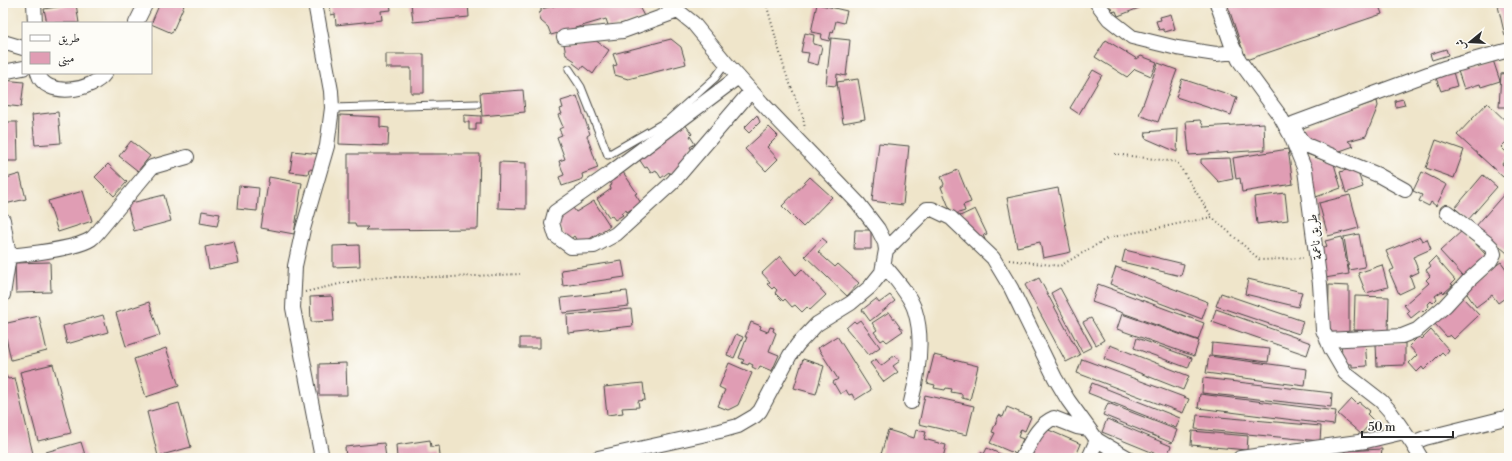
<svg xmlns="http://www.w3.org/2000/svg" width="1512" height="461" font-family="'Libre Bodoni',Amiri,serif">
<rect width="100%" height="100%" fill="#fdfcf7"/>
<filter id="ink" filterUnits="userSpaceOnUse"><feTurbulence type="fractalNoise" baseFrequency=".025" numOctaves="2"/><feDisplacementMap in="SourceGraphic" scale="8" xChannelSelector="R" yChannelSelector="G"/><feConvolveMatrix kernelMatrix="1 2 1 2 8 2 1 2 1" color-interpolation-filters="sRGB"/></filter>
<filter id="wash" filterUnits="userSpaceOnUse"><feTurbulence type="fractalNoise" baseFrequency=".012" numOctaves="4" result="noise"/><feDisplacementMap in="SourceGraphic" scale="16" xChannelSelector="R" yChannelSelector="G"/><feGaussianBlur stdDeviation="0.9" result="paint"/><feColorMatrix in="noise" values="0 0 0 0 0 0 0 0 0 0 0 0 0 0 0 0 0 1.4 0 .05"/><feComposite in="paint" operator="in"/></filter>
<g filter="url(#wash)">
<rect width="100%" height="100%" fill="#efe5ca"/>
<g id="blocks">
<path fill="#e09db4" d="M160,3H185L172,33L151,24Z
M330,3H390L391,10L381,11L382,20L336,25L335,14L331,15Z
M411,3H468L469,17L413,22Z
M566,3H637L645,18L609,28L606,19L551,35L548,27L541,21L539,13L541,12V9Z
M1106,3H1137L1139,8L1118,16L1116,11L1112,12L1111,7L1107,8Z
M1227,3H1378L1382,14L1246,60Z
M76,4L79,23H47L44,9Z
M817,4L847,11L844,23L836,21L833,33L831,32L829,41L821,39L822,34L811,32Z
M1509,4V35L1505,36L1498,6Z
M1171,14L1175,29L1165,32L1163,29L1159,30L1156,21L1161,20L1160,17Z
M805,33L814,35L813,44L822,46L818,65L807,62L809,53L801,52Z
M592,38L609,50L593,74L583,66L581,69L573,63L575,61L566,55L564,44Z
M831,38L850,40L846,76L837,74L836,86L826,85Z
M671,39L681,47L686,64L628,79L615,75L613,66L617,65L613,54Z
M1106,40L1137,59L1141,56L1157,62L1151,76L1135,69L1127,77L1095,57Z
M1446,49L1448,55L1432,60L1430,54Z
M386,54H424V93H411V68H386Z
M1493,60L1500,81L1481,87L1480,84L1464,89L1458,71Z
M1158,63L1177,70L1158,122L1139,115Z
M1093,70L1102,75L1079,114L1070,108Z
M1453,72L1457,86L1441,91L1436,78Z
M1509,73V107H1499L1501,74Z
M858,79L865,119L843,123L837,82Z
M1182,79L1237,97L1231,115L1176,97Z
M3,80L24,82L21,107L3,105Z
M523,90L525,112L482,116L480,93Z
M577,96L590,134L587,136L598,168L582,174L583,179L562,186L559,177L564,175L559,161L565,159L557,137L562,135L559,129L563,127L558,115L562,114L560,109L563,108L561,101Z
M1403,99L1405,105L1396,107L1395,101Z
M1377,101L1378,106L1366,136L1348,141L1354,146L1337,152L1304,139L1302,133L1304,126Z
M1487,103L1509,124V139L1501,147L1509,155L1502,164L1509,171L1503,177L1457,135Z
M58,112L61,143L35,145L32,115Z
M340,115L380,117V127L389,128L388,146L339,144Z
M464,115L481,116V123H476V130H469V122H464Z
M757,115L760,122L749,133L744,128Z
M1200,120L1204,127L1264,123L1265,150L1189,155L1186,121Z
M3,122H17L18,161H3Z
M685,124L692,134L690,136L695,144L690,147L694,154L689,161L670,174L669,172L661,178L656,170L651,173L647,167L645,168L637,156Z
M769,127L778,136L767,147L778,159L766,171L745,149Z
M1178,129L1177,152L1145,138L1146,132Z
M1436,140L1464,150L1454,178L1426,168Z
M131,141L150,156L138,171L119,156Z
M879,143L909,146L903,205L872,201Z
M1288,149L1293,184L1242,192L1240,178L1236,179L1233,158Z
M293,151L320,154L318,170L309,169L308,174L290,172Z
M348,154H480L478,229L365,230L368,227H356L355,223H348Z
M1307,154L1334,164L1341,188L1316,197L1303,156Z
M1230,158L1233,179L1219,182L1201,163V159Z
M499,162L526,163V209L498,208Z
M108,164L127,182L114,196L95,177Z
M1356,167L1363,187L1346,193L1340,172Z
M958,170L971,202L963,205L965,211L952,215L941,187L943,186L944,184L941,177Z
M623,172L637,193L635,194L641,203L627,212L626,210L621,213L623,215L615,220L612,216L609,217L597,199L611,189L610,186L612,185L609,181Z
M1422,172L1447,185L1436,206L1431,202L1429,206L1419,201L1422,195L1413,191Z
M20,174L26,199L5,204L3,197V179Z
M1483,175L1497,187L1468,220L1455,208Z
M269,177L302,183L294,234L261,228Z
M810,177L832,197L803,227L782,206Z
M239,186L259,188L257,211L237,209Z
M1058,188L1071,252L1043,258L1040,242L1017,247L1007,198Z
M83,191L92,221L58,232L48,201Z
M1285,193L1288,220L1257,224L1254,197Z
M1505,193L1509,196V251L1507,253L1476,226Z
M164,195L171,221L134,231L127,204Z
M1350,195L1359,228L1328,236L1319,203Z
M594,201L610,226L580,245L574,236L568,241L555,220L573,208L576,212Z
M975,209L987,234L983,235L986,242L967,231L960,216Z
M202,211L220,214L217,226L200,223Z
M855,230H871V249H854Z
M1463,230L1486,255L1463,276L1440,251Z
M1359,234L1365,267L1349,270L1344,237Z
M1342,237L1349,274L1325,278L1320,248L1327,246L1325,241Z
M1420,237L1422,241L1427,239L1431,249L1413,257L1419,272L1410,276L1414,287L1399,294L1389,271L1394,269L1386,251Z
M822,238L827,242L818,252L835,267L838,264L859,283L847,296L805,256Z
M234,241L239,263L209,269L205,247Z
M359,245L360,266L333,267V246Z
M1125,250L1184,264L1181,276L1122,262Z
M780,256L796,275L802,269L826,295L810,310L807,307L802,312L795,305L792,307L785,299L783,301L775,293L777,290L774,287L772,289L767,284L770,282L762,273Z
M1435,257L1455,280L1451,284L1453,285L1444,293L1442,291L1435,296L1437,299L1433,303L1431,301L1428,304L1429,306L1423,312L1421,310L1411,318L1407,313L1409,311L1404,305L1429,283L1426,280L1430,276L1426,270L1431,266L1429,263Z
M622,261L625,277L563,286L561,270Z
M50,262L51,292L16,293L15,263Z
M1501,262L1509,273V295L1498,303L1492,295L1476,307L1463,288Z
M1382,265L1388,287L1366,293L1358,273Z
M1116,267L1208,302L1202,319L1110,284Z
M1039,278L1080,355L1066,362L1025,285Z
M1248,279L1302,292L1298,307L1245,294Z
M1098,284L1204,323L1198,340L1092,302Z
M1329,285L1349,286V333L1328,332Z
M1060,288L1092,347L1082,352L1051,293Z
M627,291L629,306L563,313L561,298Z
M1221,293L1303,321L1299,334L1216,306Z
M890,295L895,301L870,321L862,310L876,299L879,303Z
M332,296L334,321L311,322L310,297Z
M1355,296L1389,297L1388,331L1354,330Z
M1462,297L1479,315L1454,339L1450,335L1447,337L1434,323Z
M149,302L160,335L126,346L116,313Z
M631,309L633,326L568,333L567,315Z
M1216,309L1311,343L1307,355L1212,322Z
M889,312L903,331L887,342L884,339L881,341L874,332L877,330L872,323Z
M1122,314L1199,341L1194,356L1117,329Z
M103,315L108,332L67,344L63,326Z
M39,316L47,351L11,360L3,324Z
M1091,318L1104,340L1096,345L1083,322Z
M860,320L880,347L869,355L846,328L854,321L856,323Z
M751,322L761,326L760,329L768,332L770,327L774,328L773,331L776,333L769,351L779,355L772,371L760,366L758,370L752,367L753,365L749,363L748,365L742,363L744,360L739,358L747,337H745Z
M1431,330L1449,350L1445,355L1442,352L1424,370L1422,367L1417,372L1409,363L1417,355L1409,346L1419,336L1422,339Z
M736,334L743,337L734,358L727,355Z
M837,336L871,390L855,400L852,394L849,395L846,390L840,394L833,382L838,379L818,348Z
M520,338H540V348H520Z
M1137,338L1192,358L1188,368L1134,348Z
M1365,341L1367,366L1352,367V364H1343L1341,343Z
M1212,343L1270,349L1268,362L1211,355Z
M1405,343V365L1377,366L1376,344Z
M1110,345L1189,376L1183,390L1104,359Z
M166,348L179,386L146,397L134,359Z
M895,355L900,361L893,366L898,372L884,382L870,363L876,359L881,366Z
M934,355L978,366L970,400L962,398V394L951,392L952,389L946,388L945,390L934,388L935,385L927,383Z
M1209,356L1307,369L1305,386L1206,373Z
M803,359L824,366L816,394L794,388Z
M1082,359L1189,399L1183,413L1077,373Z
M346,363L347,395H319V364Z
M729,363L752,373L738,405L728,410L718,406L725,390L719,387Z
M53,364L71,433L38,441L20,372Z
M4,372L8,379L15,378L34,458H3V373Z
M1203,378L1332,393L1331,407L1202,393Z
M643,383L645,400L638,401L639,407L622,408L623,413L607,415L604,387Z
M1092,383L1180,418L1176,428L1088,393Z
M1200,394L1336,411L1334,425L1198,408Z
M925,395L974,406L967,435L919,424Z
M1352,399L1357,404L1359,402L1370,411L1367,414L1373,420L1361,434L1338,414Z
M179,403L191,447L158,456L147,412Z
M1108,403L1177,430L1172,443L1103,415Z
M1007,407L1031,417L1025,431L1021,429L1018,437L1023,439L1016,454L990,443L995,433L992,432L999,415L1003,417Z
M1197,415L1321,426L1320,441L1195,429Z
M1107,419L1171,446L1166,458L1102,432Z
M1044,428L1081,444L1075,458H1031Z
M888,430L914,438L916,430L926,432L924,439L946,445L943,458H880Z
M1192,431L1248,436L1247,450L1191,445Z
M430,440L431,447L439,446L440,456L430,458H397L396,445Z
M81,442L86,458H40L39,454Z
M384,443L386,458H346L345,447Z
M987,448L1009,458H978L980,452L984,454Z
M1382,449L1381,458H1344L1345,451Z"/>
</g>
</g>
<g filter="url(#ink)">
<use href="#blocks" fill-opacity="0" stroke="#484743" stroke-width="1"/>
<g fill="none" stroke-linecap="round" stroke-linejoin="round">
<g stroke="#484743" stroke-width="9">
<path id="service" d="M569,69L581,87L608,155L667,121L715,78L726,63
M332,108L477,104"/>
</g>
<g stroke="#484743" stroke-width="16">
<path id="minor" d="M34,3L35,23
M315,3L331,91L332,108L327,146L303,229L295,266L293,308L322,458
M1097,3L1109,19L1132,37L1177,48L1216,54L1236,52
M1217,3L1231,43L1239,60L1280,116L1291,136L1305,170L1320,284L1323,330L1331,349L1345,373L1381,401L1389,410L1412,443L1421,458
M136,23L146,3
M564,37L623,31L678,11
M3,42L23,48
M3,72L23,68
M38,73C45,99 93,91 105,73
M738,77L609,174L555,212L552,223L556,236L571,247L594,246L616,234L673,182L751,91
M1287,127L1295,123L1444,68L1509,50
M1295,130L1300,139L1306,145L1378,175L1405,190
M3,220L9,256L3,295
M886,250L927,209H932L951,218L993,258L1011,288L1055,378L1068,400L1097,440L1128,458
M9,256C28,254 76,249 91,239C94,237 96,234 98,232L152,167L187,157
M884,265C894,277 911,296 915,311C924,339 918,375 911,402
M1327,340L1402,336L1417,330L1445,306L1469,280L1490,261L1494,254L1492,248L1487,243L1447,212
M1412,443L1425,438L1509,417
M598,458L720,431L738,426L755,416L760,411L790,355L798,344L817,324L851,303L870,287L882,272L886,250L885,243L878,229L858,203L762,103L726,63L693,23L668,3
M1022,458C1030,444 1037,425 1054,418L1077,427L1089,429
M1089,458L1097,440
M1240,458L1366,441L1404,432"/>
</g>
<path stroke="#484743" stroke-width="2" stroke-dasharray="1 3" stroke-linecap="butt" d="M766,3L785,71L803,117L805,129
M1115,154L1177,162L1212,217
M1009,260L1060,266L1108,238L1212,217L1260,260L1303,258
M305,292L348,282L381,277H452L520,274"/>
<use href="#service" stroke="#fff" stroke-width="7"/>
<use href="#minor" stroke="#fff" stroke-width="14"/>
</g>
</g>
<g text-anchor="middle" stroke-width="3" stroke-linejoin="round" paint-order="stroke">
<g font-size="13" fill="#2b2b2b" stroke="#fdfcf7">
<text transform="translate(1314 237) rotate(-97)" y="5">طريق ناعمة</text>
</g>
</g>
<rect width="1512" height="461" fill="none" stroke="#fdfcf7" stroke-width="16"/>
<rect x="22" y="22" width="130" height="52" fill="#fdfcf7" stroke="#a9a8a5"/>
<rect x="30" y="35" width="20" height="6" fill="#ffffff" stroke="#a9a8a5"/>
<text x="58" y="42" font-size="12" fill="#2b2b2b">طريق</text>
<rect x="30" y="52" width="20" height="12" fill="#e09db4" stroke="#a9a8a5"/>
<text x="58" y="62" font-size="12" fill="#2b2b2b">مبنى</text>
<g transform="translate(1470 42) rotate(252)" stroke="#fdfcf7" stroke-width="3" paint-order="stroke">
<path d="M0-3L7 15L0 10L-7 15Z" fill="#2b2b2b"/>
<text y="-6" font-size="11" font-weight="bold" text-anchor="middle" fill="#2b2b2b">ش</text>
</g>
<path d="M1362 431v6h91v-6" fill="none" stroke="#2b2b2b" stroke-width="2"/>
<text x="1368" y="431" font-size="12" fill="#2b2b2b" stroke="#fdfcf7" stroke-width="3" paint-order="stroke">50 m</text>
</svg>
